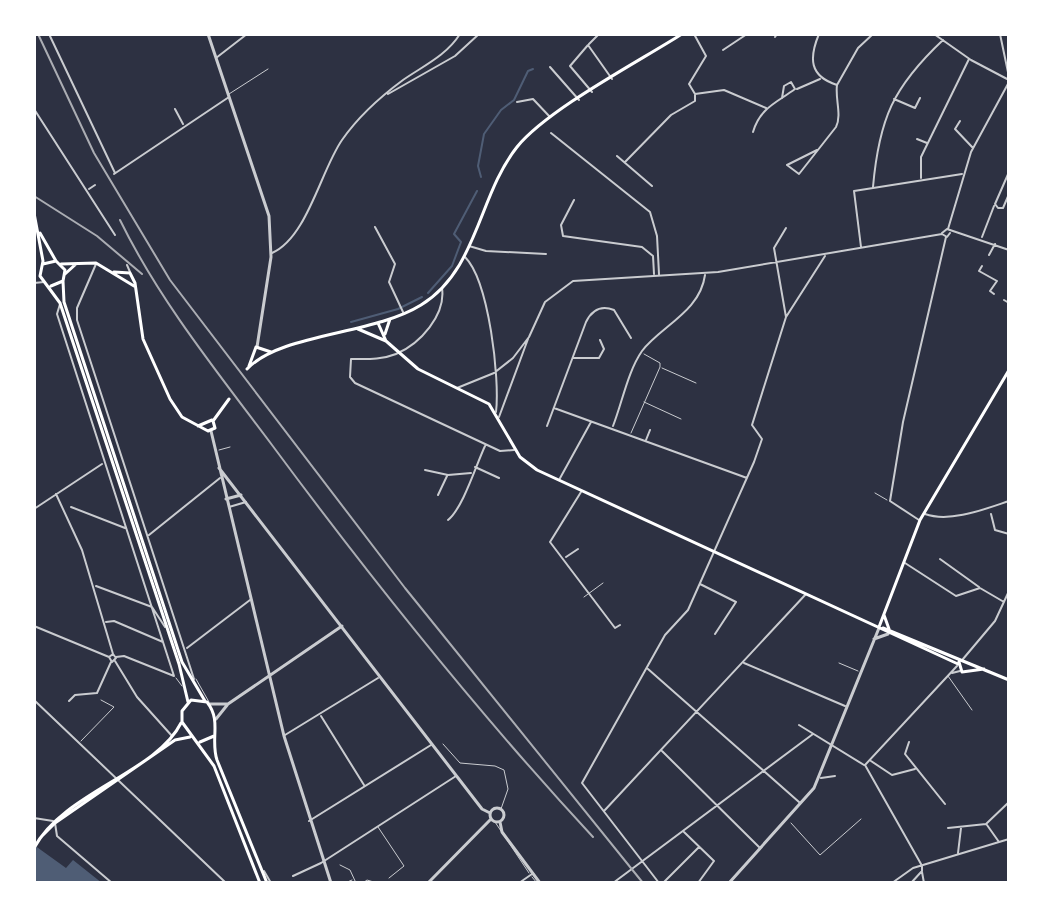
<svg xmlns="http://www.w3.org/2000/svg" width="1043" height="917" font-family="Barlow,sans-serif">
<rect width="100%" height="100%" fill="#2d3142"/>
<path fill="#4f5d75" d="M34,845L66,868L73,860L102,883H34Z"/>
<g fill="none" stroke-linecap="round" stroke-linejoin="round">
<path stroke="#4f5d75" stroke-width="2" d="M481,177L478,166L484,134L501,110L514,100L528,71L533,69
M428,293L452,266L461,242L454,234L477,191
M351,322L398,309L422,297"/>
<path stroke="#caccd0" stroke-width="1" d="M229,94L268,69
M662,368L696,383
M644,402L681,419
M631,433L660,367V363L644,354
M219,450L230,447
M875,493L887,500
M584,597L603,583
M839,663L858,671
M948,676L972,710
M176,678L182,686
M196,679L209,702
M81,741L114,707L101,700
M443,744L460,763L495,766L504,770L508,789L501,809
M495,822L529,873
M791,823L820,855L861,819
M378,827L404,866L389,878
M340,865L350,870L356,883
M532,877L537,883
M345,883L352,880
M363,883L367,880L377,883"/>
<path stroke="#caccd0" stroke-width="2" d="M821,778L835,776"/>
<path stroke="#caccd0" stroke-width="2" d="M49,34L115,173
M694,34L706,56L689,84L695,94L724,90L766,108
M819,34C809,58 809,76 837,85L858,48L873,34
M934,34L971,60L1009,80
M1000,34L1009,77
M775,37L777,34
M589,44L598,35
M723,50L747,34
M216,58L247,34
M550,67L579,100
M797,89L820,79
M592,92L570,66L588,45L612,79
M388,94L455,56L479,34
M894,99L915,108L920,98
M517,102L533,99L550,117
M34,109L115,235
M175,109L183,124
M960,121L955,129L973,148
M753,132C760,108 776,103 795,89L791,82L784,86L782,98
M551,133L650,212L657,236L659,274
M917,139L927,143
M817,150L787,165L799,174L836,127C842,115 835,99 837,85
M617,156L652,186
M625,162L671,115L695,101V95
M1009,172L995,204L998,208H1003L1009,194
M114,174L229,97
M921,178V157L969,59
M873,187C879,119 893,87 943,40
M89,189L95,185
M574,200L561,225L563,236L642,247L653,256L654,274
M375,227L395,264L389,282L403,312
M948,229L971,152L1009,82
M942,233L947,229L1009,250
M982,237L994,206
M469,246L486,251L546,254
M861,247L854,191L962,174
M272,253C307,238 321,170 342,140C358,117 380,97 403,80C423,66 446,56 460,34
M989,255L995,244
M465,257C489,281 500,379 496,412
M96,264L77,308V320L194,679
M127,265L130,272
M982,266L979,271L997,281L990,291L994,294
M34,283L44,282
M442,288C446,315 420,344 396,354C381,360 367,359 351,359L350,377L355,383L500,451L514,450
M1004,300L1009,303
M60,304L57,314L174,676L124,656L116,657
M786,317L825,256
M573,358H599L604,349L600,340
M457,388L494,373L513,358L529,337L545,302L573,281L718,272L942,234L947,237L950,233
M554,408L747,478
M499,417L528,339
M547,426L586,322C592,310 601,305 614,310L631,338
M613,426C622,403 628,371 642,351C661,326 700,312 705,275
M646,440L650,430
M475,467L499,478
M425,470L448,475L471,473
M559,480L591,422
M581,492L550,542L615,628L620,625
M56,494L82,550L113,654
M438,495L447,476
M71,507L125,528
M229,507L246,502
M34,509L102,464
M925,514C950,523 985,509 1009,501
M991,514L995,530L1009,534
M448,520C463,508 476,465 485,446
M919,520L890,501L903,422L946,237
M149,535L220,478
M566,557L578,549
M940,559L979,587
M905,563L956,596L980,588L1004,602
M700,584L736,602L715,634
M96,586L152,607L165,627
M106,622L114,621L163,642
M34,626L109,657
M187,648L250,600
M113,654L116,658L112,662L109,657Z
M963,659L995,621L1009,591
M115,661L137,697L172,736
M744,663L845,706
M648,669L799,802
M952,673L960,671
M34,700L226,883
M69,701L75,695L97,693L111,662
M321,716L364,785
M799,725L864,765
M285,735L378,678
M909,742L905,754L945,804
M662,751L759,847
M871,761L892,775L915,769
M865,765L957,666
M865,765L921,864
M604,811L806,594
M34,818L53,821
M309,821L431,745
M55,823L57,836L112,883
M987,825L999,842
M948,828L986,824L1009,802
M684,832L714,861L698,883
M958,853L961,828
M264,871L271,883
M922,872L924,883
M293,876L321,863L456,776
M519,883L532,874
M613,883L813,734
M659,883L582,783L665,635L688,610L754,462L762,439L752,425L786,317L774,248L786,228
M663,883L699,847
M892,883L913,868L1009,839
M911,883L922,871V866"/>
<path stroke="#caccd0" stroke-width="3" d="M208,34L269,216L271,257L257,347
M211,431L284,736L331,883
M219,468L482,809L490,813
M226,499L241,495
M874,639L888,634
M209,704H228
M216,719L228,704L342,626
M490 815a7 7 0 1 1 14 0a7 7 0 1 1-14 0Z
M500,822L502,832L540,883
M428,883L491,819
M729,883L814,788L879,628"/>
<path stroke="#fff" stroke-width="3" d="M61,264L96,263L134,286
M114,272L130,273
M130,273L135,283L143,339L170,399L182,417L208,431L215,428L213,421
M65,274L76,264
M378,323L386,341
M358,329L386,341L418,369L489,404L520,457L537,470L958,664
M385,334L390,319
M249,366L256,347L271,352
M247,369C281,333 373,335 421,305C478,270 478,196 517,147C548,109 638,62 682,34
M213,421L229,399
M198,426L212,420
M884,615L889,629
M879,627L920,520L1009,370
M883,628L1009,680
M959,662L962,672L984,669"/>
<path stroke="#fff" stroke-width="3" d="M34,213L43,261L40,276L60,303L179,664L188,702
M40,233L56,261
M43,264L56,261L65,270L63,281L51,286
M63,281L64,302L182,662L205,701
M200,742L214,736
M42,836L55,823L175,740L190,737
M34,848C64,792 156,773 181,723
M260,883L214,766L182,722V711L191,700L207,702C222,721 210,739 217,760L267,883"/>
<path stroke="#abadb3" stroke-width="2" d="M38,34L94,153L170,280L405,588L643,883
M34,196L97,236L142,274
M120,220C159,300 218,373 272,445C372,580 479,714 593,837"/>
</g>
<rect width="1043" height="917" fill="none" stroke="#ffffff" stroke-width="72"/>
</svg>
